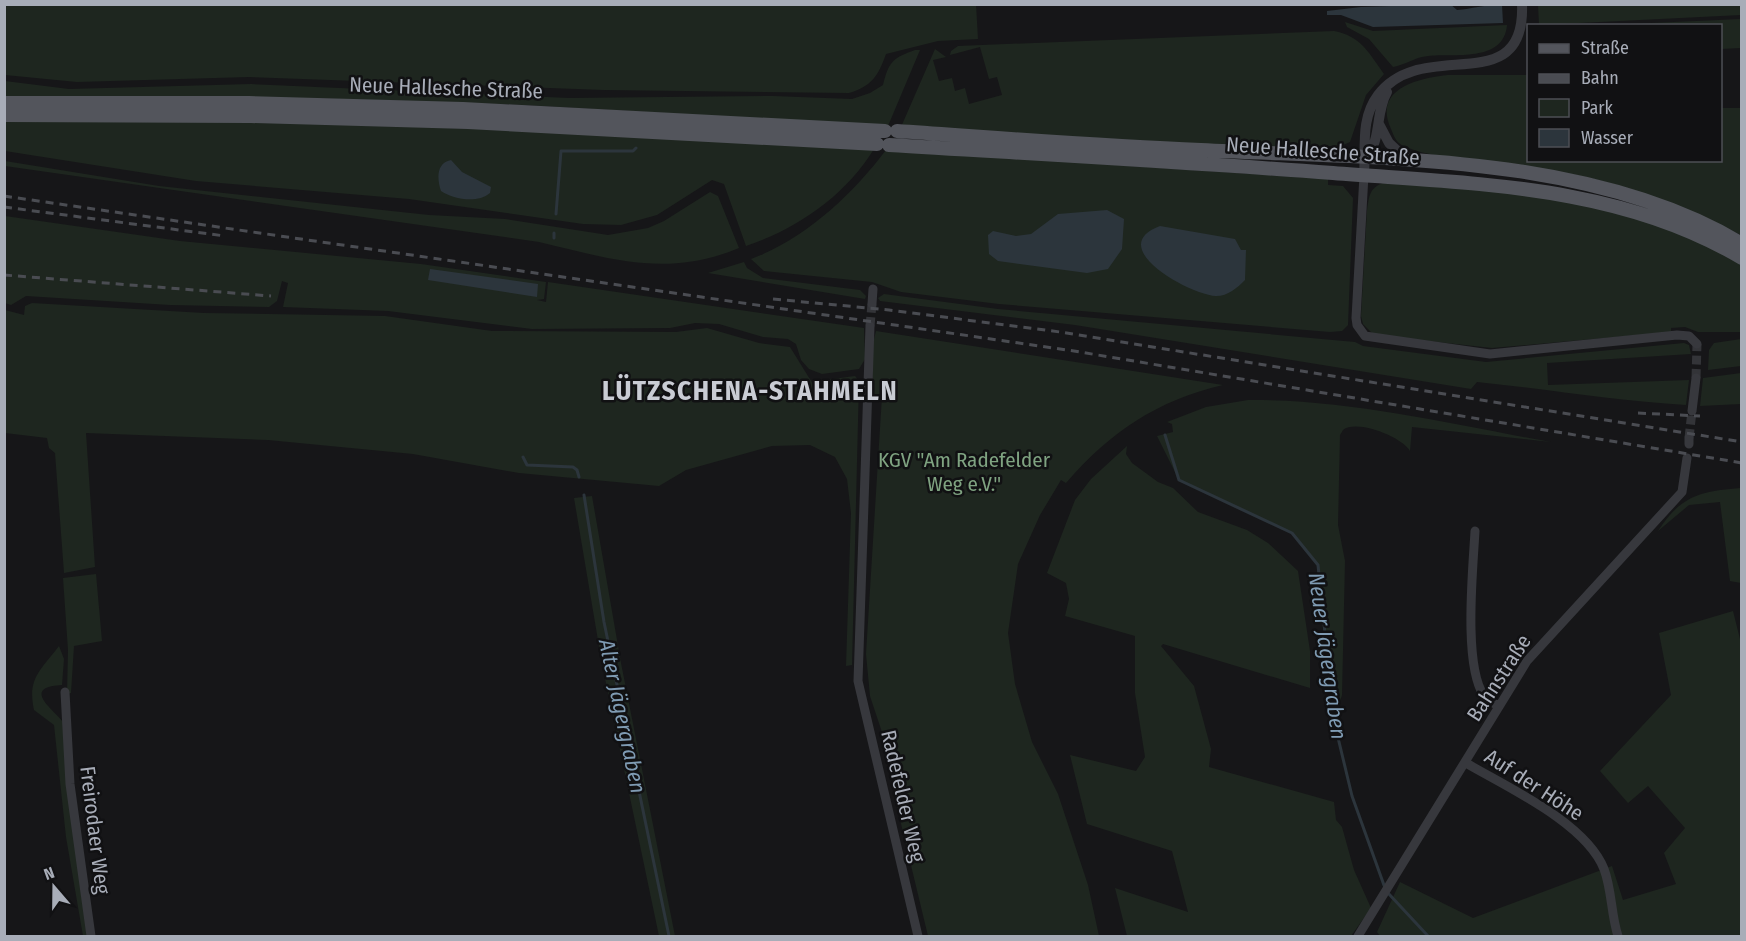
<svg xmlns="http://www.w3.org/2000/svg" width="1746" height="941" font-family="'Fira Sans Condensed',sans-serif">
<rect width="100%" height="100%" fill="#161618"/>
<path fill="#1e261f" d="M976,4L978,39L938,41L886,54C878,76 872,86 849,93L604,90L249,77L77,82L5,75V5Z
M1538,5H1741V15L1539,25Z
M1741,19V48L1721,49L1720,26L1606,25Z
M1345,22L1373,31L1507,25C1504,63 1453,53 1428,56C1415,57 1405,65 1393,67L1369,39L1347,27Z
M1334,31C1361,36 1369,53 1384,74L1366,95L1350,142L1341,146H1324L1323,151L901,127L935,49L946,57L933,60L939,81L952,78L955,91L965,88L969,104L1002,95L997,77L989,79L980,47L950,55L951,51L958,46Z
M915,50H920L888,126L524,105L308,98L5,97V81L69,89L251,84L569,98L773,96L852,99L870,93L883,85C889,61 893,58 915,50Z
M1448,75H1528V160H1720L1721,108H1741V235C1685,208 1628,184 1566,173C1536,168 1505,164 1475,160C1453,157 1424,156 1404,146C1396,143 1394,136 1391,129C1372,88 1420,78 1448,75Z
M4,121L262,122L511,130L874,149C845,196 797,229 746,246L724,184L712,180L657,215L621,225L583,224L409,199L196,181L5,151Z
M886,150L1328,179V185L1343,186L1353,198L1348,325L1342,331L1330,332L999,304L901,292L872,282L764,271L751,259C805,239 852,195 886,150Z
M5,161L159,186L429,215L505,219L608,235L648,228L664,221L710,192L718,196L739,248C667,278 611,259 539,242L5,166Z
M1383,183C1441,187 1500,188 1557,196C1622,207 1685,232 1741,264V332H1698L1685,327L1671,328V332L1492,348L1374,335L1363,324L1361,316L1367,211C1369,197 1369,188 1383,183Z
M5,216L180,241L421,264L546,282L544,299L537,300L546,302L548,282L864,328L865,359L859,369L822,374L809,369L801,360L796,344L788,339L763,337L719,324L695,323L670,328L532,329L388,311L283,307L288,283L282,281L277,301L269,307L170,305L26,296L11,305L5,303Z
M744,262L747,268L763,278L860,290L866,296L865,299L708,273Z
M884,294L998,309L1355,342L1363,346L1486,362L1684,343L1689,345L1691,354L1547,363L1548,385L1689,380L1686,405C1616,401 1547,389 1477,382L1471,389L1075,325L880,301L878,298Z
M32,303L204,313L385,316L492,331L676,332L707,328L759,343L790,347L816,389L825,380L855,376L859,381L852,665L846,666L851,513L847,479L835,457L810,445L772,446L686,470L659,486L519,473L413,454L268,440L86,433L95,567L64,573L55,453L49,448L47,438L5,433V310L24,315L25,306Z
M876,331L1223,385C1158,400 1110,432 1066,483L1061,480L1040,515L1018,564L1008,633L1015,684L1032,742L1058,794L1088,885L1099,936H928L897,807L883,735L870,696L866,654L882,396L872,398L873,343Z
M1741,339V366L1708,370L1709,350L1714,343Z
M1741,373V404L1700,406L1703,378Z
M1248,400C1349,399 1451,424 1551,442L1412,427L1410,451C1402,437 1357,419 1343,430L1340,435L1338,525L1345,561L1342,695L1334,721L1318,565L1292,533L1179,480L1157,436L1173,432L1172,424L1167,422L1206,407Z
M1127,446L1126,454L1132,463L1158,482L1173,488L1198,512L1247,530L1268,543L1298,571L1310,651V688L1163,644L1161,646L1194,686L1211,749L1209,767L1334,802L1336,820L1342,827L1354,870L1371,908L1351,936H1127L1115,888L1188,912L1172,851L1087,824L1070,755L1136,771L1145,757L1135,693V636L1065,616L1069,599L1066,583L1047,573L1075,500L1091,479Z
M1741,488H1742L1741,583L1730,581L1720,502L1689,505L1658,531C1681,495 1702,491 1741,488Z
M592,496L621,663L675,936H659L602,664L574,498Z
M96,574L102,641L74,646L71,693L67,694L68,650L63,578Z
M1733,611L1742,647L1741,936H1380L1377,932L1400,882L1473,918L1612,866L1623,900L1676,884L1664,853L1685,828L1648,786L1628,803L1600,771L1671,695L1659,633Z
M59,646L64,659L62,685C20,687 54,710 63,722L88,936H83L66,837L54,725L34,710C27,678 41,670 59,646Z"/>
<path fill="#2c353c" d="M1450,4L1457,10C1474,9 1486,4 1502,5L1503,23L1373,27L1341,15H1327V11L1361,7Z
M451,160L462,172L491,187L490,193C477,204 453,199 441,191C437,179 436,163 451,160Z
M1107,210L1124,219L1122,249L1108,269L1087,273L998,261L989,254L988,235L993,231L1016,236L1031,234L1058,214Z
M1160,226L1235,239L1241,250H1246L1245,280C1237,288 1228,296 1216,296C1190,295 1103,247 1160,226Z
M430,269L538,284L537,297L428,280Z"/>
<g fill="none" stroke-linecap="round" stroke-linejoin="round">
<path stroke="#2c353c" stroke-width="3" d="M556,214L561,151H633L636,148
M554,238V233
M1165,435L1179,480L1292,533L1318,565L1334,721L1352,796L1385,888
M523,457L527,465L573,467L577,470L579,477
M584,495L604,622L669,936
M1388,893L1428,936"/>
<path stroke="#333438" stroke-width="9" stroke-dasharray="9 4.5" stroke-linecap="butt" d="M870,326L872,304
M1696,378L1697,344
M1689,438L1692,411"/>
<path stroke="#37383d" stroke-width="9" d="M1364,175L1356,318L1357,325L1365,336L1490,354L1677,335L1689,336L1697,344
M872,304L873,289
M870,326L858,681L918,936
M1692,411L1696,378
M1689,444V438
M1475,531C1473,569 1463,665 1484,696C1487,701 1493,703 1499,706
M65,692L70,784L91,936
M1466,763C1507,787 1586,823 1604,869C1612,890 1611,915 1618,936
M1358,936L1527,661L1682,492L1687,458"/>
<path stroke="#37383d" stroke-width="10" d="M1379,124L1389,143L1408,161
M1366,158C1382,139 1375,113 1387,92
M1364,175C1366,148 1360,119 1378,95C1423,35 1526,102 1522,4"/>
<path stroke="#53555c" stroke-width="14" d="M4,103H249L463,109L885,131
M4,115L251,116L468,122L877,144
M897,131C999,138 1100,146 1201,150C1374,159 1589,152 1742,244
M889,145C1037,154 1185,162 1333,173C1472,184 1618,184 1742,258"/>
<path stroke="#4a4c52" stroke-width="3" stroke-dasharray="8 6" stroke-linecap="butt" d="M4,196L1074,351L1742,463
M4,207L225,236
M4,275L271,296
M773,299L889,310L1060,332L1742,442
M1638,413L1700,416"/>
</g>
<g text-anchor="middle" stroke-width="5" stroke-linejoin="round" paint-order="stroke">
<g font-size="21" fill="#a8adb8" stroke="#111113">
<text transform="translate(446 88) rotate(2)" y="7">Neue Hallesche Straße</text>
<text transform="translate(1323 151) rotate(4)" y="7">Neue Hallesche Straße</text>
<text transform="translate(1499 678) rotate(-57)" y="7">Bahnstraße</text>
<text transform="translate(1534 785) rotate(33)" y="7">Auf der Höhe</text>
<text transform="translate(903 796) rotate(77)" y="7">Radefelder Weg</text>
<text transform="translate(95 830) rotate(83)" y="7">Freirodaer Weg</text>
</g>
<g font-size="21" fill="#7fa381" stroke="#111113">
<text x="964" y="467">KGV "Am Radefelder<tspan x="964" dy="24">Weg e.V."</tspan></text>
</g>
<g font-size="22" font-style="italic" fill="#7f9bb3" stroke="#111113">
<text transform="translate(1328 656) rotate(82)" y="8">Neuer Jägergraben</text>
<text transform="translate(623 716) rotate(78)" y="8">Alter Jägergraben</text>
</g>
<g font-size="27" font-weight="bold" letter-spacing="1.5" fill="#c9ccd4" stroke="#111113">
<text x="750" y="400">LÜTZSCHENA-STAHMELN</text>
</g>
</g>
<rect width="1746" height="941" fill="none" stroke="#a8adb8" stroke-width="12"/>
<rect x="1527" y="24" width="195" height="138" fill="#111113" stroke="#4d4f55" stroke-width="1.5"/>
<rect x="1539" y="44" width="30" height="9" fill="#53555c" stroke="#4d4f55" stroke-width="1.5"/>
<text x="1581" y="54" font-size="18" fill="#a8adb8">Straße</text>
<rect x="1539" y="74" width="30" height="9" fill="#4a4c52" stroke="#4d4f55" stroke-width="1.5"/>
<text x="1581" y="84" font-size="18" fill="#a8adb8">Bahn</text>
<rect x="1539" y="99" width="30" height="18" fill="#1e261f" stroke="#4d4f55" stroke-width="1.5"/>
<text x="1581" y="114" font-size="18" fill="#a8adb8">Park</text>
<rect x="1539" y="129" width="30" height="18" fill="#2c353c" stroke="#4d4f55" stroke-width="1.5"/>
<text x="1581" y="144" font-size="18" fill="#a8adb8">Wasser</text>
<g transform="translate(54 887) rotate(340)" stroke="#111113" stroke-width="4.5" paint-order="stroke">
<path d="M0-4.5L10 22L0 15L-10 22Z" fill="#a8adb8"/>
<text y="-9" font-size="16" font-weight="bold" text-anchor="middle" fill="#a8adb8">N</text>
</g>
</svg>
